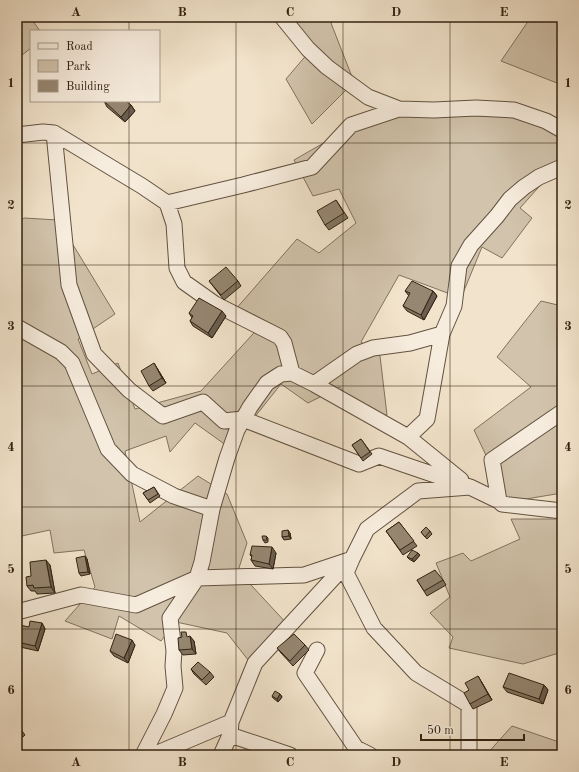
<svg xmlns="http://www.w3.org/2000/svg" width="579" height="772" font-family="'Old Standard TT',serif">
<rect width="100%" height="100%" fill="#f2e4cc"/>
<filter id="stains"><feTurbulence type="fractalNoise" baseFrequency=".005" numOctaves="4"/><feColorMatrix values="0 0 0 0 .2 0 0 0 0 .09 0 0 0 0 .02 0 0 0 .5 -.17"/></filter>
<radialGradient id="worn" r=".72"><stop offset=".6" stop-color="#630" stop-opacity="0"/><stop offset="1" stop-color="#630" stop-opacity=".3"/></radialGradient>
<path fill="#d1c3ac" stroke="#82725e" d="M17,17H30L40,31H31V48L17,59Z
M285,17H338L331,23L354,82L312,124L286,79L315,45Z
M526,17H556L562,23V85L501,61L529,20Z
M510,104L562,128V172L554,170L520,208L532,218L502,258L482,247L461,298L399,275L361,342L380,356L387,415L361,416L340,387L308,403L281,384L230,448L195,423L170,452L166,436L125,451L140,522L198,476L227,494L247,543L238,571L289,626L252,665L227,633L176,622L161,641L119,616L112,639L65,621L95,587L84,550L54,553L50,530L17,537V223L24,218L58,220L115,314L78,339L92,374L118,363L135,409L201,391L262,324L235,310L297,239L319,253L356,223L339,189L313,196L294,160L376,113Z
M541,301L562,306V493L508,502L474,430L531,387L497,357Z
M511,519H562V652L523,664L449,648L453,637L430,613L450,597L436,563L463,553L471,561L520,539Z
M512,726L562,743V755H486Z"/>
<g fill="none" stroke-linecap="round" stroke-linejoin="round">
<g stroke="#625240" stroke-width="17">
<path id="street" d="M282,17L308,49L327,67L368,97L399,109L434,110L476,108L514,110L546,121L562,130
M54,133L69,285L94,354L129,390L163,416L203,402L224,421L243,419L359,464L379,456L470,487
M17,135L43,132L54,133L142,186L167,203L174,224L177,268L184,282L215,304L280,337L284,343L292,373L314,384L408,437L461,480
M167,203L243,185L312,167L351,125L399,109
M17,327L61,352L72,363L108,449L132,474L174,496L212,509
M314,384L357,354L373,348L410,343L442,334
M408,437L427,419L442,334L454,306L459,266L471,245L497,216L510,199L524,187L539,177L562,167
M499,501L502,504L562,511
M17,612L81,595L136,605L197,578L304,575L352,559
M317,650L305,673L356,748L370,755
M230,735L290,755
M143,755L164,714L175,688L173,666L174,651L170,618L197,578L202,562L212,509L227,458L237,430L250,407L267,383L281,374L292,373
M153,755L231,722
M221,755L230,735L231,722L255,663L349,561
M468,755L469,753V705L416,673L374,628L346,573L352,559L367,529L418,491L470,487L499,501L492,460L562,412"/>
</g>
<use href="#street" stroke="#f7edde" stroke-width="15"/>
</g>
<path fill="#817462" stroke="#322211" d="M104,101L131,105L135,111L125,122L107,107Z
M17,187L19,190L20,206H17Z
M336,200L348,218L329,230L325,225Z
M209,281H238L241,286L224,300Z
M405,291H433L437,296L424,320L407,311L403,306L409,296Z
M189,313L226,316L212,338L193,326L190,321L192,318Z
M157,368L166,383L153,391L149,386Z
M361,439L372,454L363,461L352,445Z
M154,487L160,496L150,503L143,493Z
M399,522L417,546L403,555L386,531Z
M430,531L432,534L427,539L421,532Z
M290,533L291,539L284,540L282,537Z
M266,536L268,538V542L265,543L263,540Z
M276,553L273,569L255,566L251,560L252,557L250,555Z
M418,553L420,555L414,562L409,559L407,557Z
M87,559L90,574L81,576L79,573Z
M50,565L55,593L37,594L35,591H31L27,586L31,576Z
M417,580H443L446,585L427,596Z
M42,623L45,629L38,651L20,647L17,643V638L29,627Z
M189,636L194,641L196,654L183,655L179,650Z
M135,645L128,663L114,656L110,651Z
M305,645L309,650L293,666L281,653L277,648Z
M191,669L210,672L214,677L206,685L194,674Z
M481,681L492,700L473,709L470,704L469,690Z
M544,685L548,690L543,704L507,692L503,687Z
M280,694L282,697L278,702L273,698L272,696Z
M17,724L25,735L17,742Z"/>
<path fill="#695e50" stroke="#322211" d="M131,105L135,111L125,122L121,117Z
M17,187L19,190L20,206L17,201Z
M433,291L437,296L424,320L421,315Z
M222,311L226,316L212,338L208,333Z
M154,363L166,383L162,378Z
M288,530L290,533L291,539L289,536Z
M272,547L276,553L273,569L269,564Z
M418,553L420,555L414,562L412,559Z
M85,556L87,559L90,574L88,572Z
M46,560L50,565L55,593L51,587Z
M42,623L45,629L38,651L35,646Z
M190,636L194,641L196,654L192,649Z
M132,640L135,645L128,663L124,658Z
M478,676L481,681L492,700L488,694Z
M544,685L548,690L543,704L539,699Z
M280,694L282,697L278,702L277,699Z"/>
<path fill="#968772" stroke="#322211" d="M104,101H126L131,105L121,117Z
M336,200L344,213L325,225L317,211Z
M226,267L238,281L221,295L209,281Z
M412,281L433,291L421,315L403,306L410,293L405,291Z
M199,298L222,311L208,333L190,321L193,316L189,313Z
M154,363L162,378L149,386L141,371Z
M361,439L370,452L361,458L352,445Z
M154,487L158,494L148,500L143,493Z
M399,522L414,541L400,550L386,531Z
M426,527L430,531L425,537L421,532Z
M288,530L289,536L282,537V531Z
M262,536H266L267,540H263Z
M252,546L272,547L269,564L251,560L252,555H250Z
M412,550L418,553L412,559L407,557Z
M85,556L88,572L79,573L76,558Z
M46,560L51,587L34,588L33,585L27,586L26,577L31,576L30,562Z
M435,570L443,580L424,591L417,580Z
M30,621L42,623L35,646L17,642V638L20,625L29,627Z
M181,632H186L187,637L190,636L192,649L179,650L178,638L182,637Z
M116,634L132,640L124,658L110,651Z
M294,634L305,645L290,661L277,648Z
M198,662L210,672L202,680L191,669Z
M509,673L544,685L539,699L503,687Z
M478,676L488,694L470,704L464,693L469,690L465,683Z
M275,691L280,694L277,699L272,696Z
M17,724L22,729L17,734Z
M346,752L350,755H344Z"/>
<path fill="none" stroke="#322211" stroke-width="1" stroke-opacity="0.55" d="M129,17V31M236,17V755M343,17V755M450,17V755M129,101V755M17,143H562M17,265H562M17,386H562M17,507H562M17,629H562"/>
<rect width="579" height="772" fill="none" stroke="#f2e4cc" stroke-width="44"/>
<rect x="30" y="30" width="130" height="72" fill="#f7edde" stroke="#a89c8c"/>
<rect x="38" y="43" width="20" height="6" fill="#f7edde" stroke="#a89c8c"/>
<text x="66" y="50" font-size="12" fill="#322211">Road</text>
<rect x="38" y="60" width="20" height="12" fill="#d1c3ac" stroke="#a89c8c"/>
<text x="66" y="70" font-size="12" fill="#322211">Park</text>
<rect x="38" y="80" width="20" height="12" fill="#968772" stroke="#a89c8c"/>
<text x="66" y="90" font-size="12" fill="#322211">Building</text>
<path d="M421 734v6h103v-6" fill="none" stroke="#322211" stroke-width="2"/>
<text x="427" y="734" font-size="12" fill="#322211" stroke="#f7edde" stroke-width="3" paint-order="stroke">50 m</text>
<rect x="22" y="22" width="535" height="728" fill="none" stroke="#322211" stroke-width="1.5"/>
<g font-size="13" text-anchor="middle" font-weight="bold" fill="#322211">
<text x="76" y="16">A</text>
<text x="182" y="16">B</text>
<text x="290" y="16">C</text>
<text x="396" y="16">D</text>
<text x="504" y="16">E</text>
<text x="11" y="87">1</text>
<text x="568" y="87">1</text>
<text x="11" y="209">2</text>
<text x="568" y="209">2</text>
<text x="11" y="330">3</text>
<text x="568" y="330">3</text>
<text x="11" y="451">4</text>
<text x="568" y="451">4</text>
<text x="11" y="573">5</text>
<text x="568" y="573">5</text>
<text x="11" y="694">6</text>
<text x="568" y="694">6</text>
<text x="76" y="766">A</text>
<text x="182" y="766">B</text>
<text x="290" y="766">C</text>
<text x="396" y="766">D</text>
<text x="504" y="766">E</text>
</g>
<rect width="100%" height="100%" filter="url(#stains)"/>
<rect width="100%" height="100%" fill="url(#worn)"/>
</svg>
